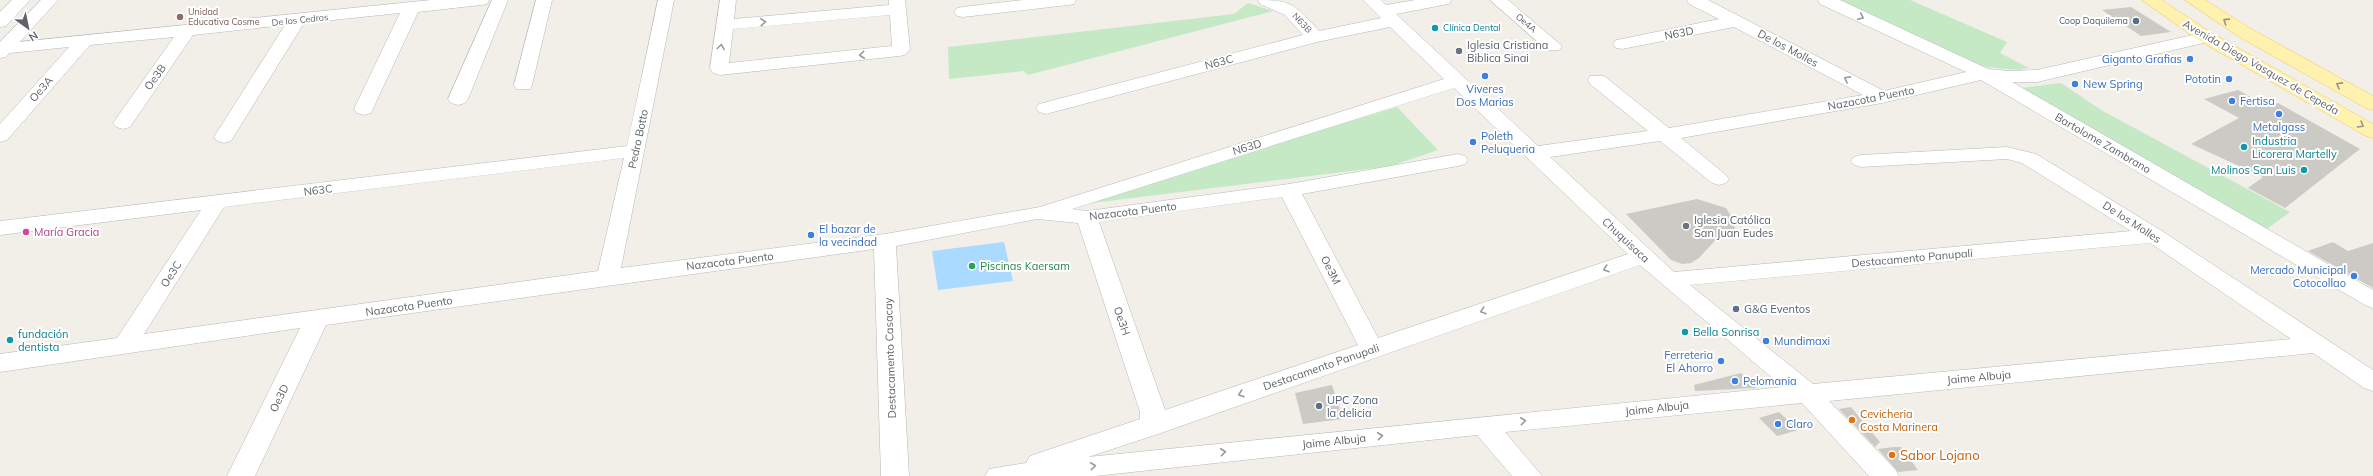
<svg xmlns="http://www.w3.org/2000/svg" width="2373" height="476" font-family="Mulish,sans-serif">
<rect width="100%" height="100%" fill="#f1efe8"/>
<path fill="#c5e8c5" d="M1840,0H1910L2007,42L2000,53L2029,68L2019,70L1985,67Z
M1248,3L1273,11L1028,75L1024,71L949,79L948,47L1234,14Z
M2061,83L2101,110L2290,212L2257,236L2021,88Z
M1397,107L1438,150L1391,166L1067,206Z"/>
<path fill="#aadaff" d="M1004,242L1013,281L938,290L932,251Z"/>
<path fill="#cccac5" d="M2131,7L2171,32L2141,36L2102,10Z
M2238,90L2267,106L2278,103L2360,149L2285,208L2248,188L2263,177L2191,144L2239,118L2204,99Z
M1697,199L1726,208L1733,219L1736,235L1723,232L1699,258L1691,263L1682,264L1671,260L1626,214Z
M2333,242L2348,251L2373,243V288L2308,251Z
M1741,373L1756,388L1695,391L1694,385Z
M1332,385L1343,419L1303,424L1295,393Z
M1851,407L1880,442L1875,447L1839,409Z
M1779,412L1798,430L1777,436L1759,418Z
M1893,447H1901L1918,470L1898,472L1878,449Z"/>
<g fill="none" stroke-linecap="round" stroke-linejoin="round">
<g stroke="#b5b8bc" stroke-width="1">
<path id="street" d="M431,0H489L487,4L481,5L418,12L371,113L364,115L357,113L354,109L400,13L304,23L231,141L224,143L217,141L214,137L285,25L193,35L130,127L123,129L116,127L113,123L174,37L90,45L7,140L0,142V124L69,47L0,54V44Z
M492,0H508L468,99L465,103L458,105L451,103L448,99Z
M536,0H552L532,85L530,89H516L514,85Z
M658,0H674L621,268L885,234L1040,207L1444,79L1390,27L1317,42L1046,114L1039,112L1036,108L1039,104L1303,35L1285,15L1260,4L1258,0C1293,0 1296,6 1319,31L1381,18L1363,0H1381L1386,5L1415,0H1451L1449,4L1443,5L1396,14L1538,146L1648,131L1590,84L1588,80L1590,76H1604L1669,128L1863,95L1734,27L1622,49L1616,48L1613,44L1616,40L1622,39L1719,19L1689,4L1687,0H1708L1884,91L1966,72L1820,4L1818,0H1840L1988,69L2010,71L2037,70L2206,32L2212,33L2215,37L2212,41L2037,82H2012L2373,290V308L2365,305L1981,80L1882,103L1681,138L1726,175L1729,179L1726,183L1719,185L1712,183L1660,141L1550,157L1674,272L2131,231L2022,163L2007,159L1861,167L1854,165L1851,161L1854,157L1861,155L2007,147L2036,154L2162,231L2373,370V391L2364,388L2313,353L1829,401L1895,469L1899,476H1869L1802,403L1505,432L1542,476H1512L1477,435L1095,476H985L989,469L1026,463L1030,456L1140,419V412L1078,223L1037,219L896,246L909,476H881L874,249L326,325L255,476H227L300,328L0,372V354L117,338L201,210L0,235V221L627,146ZM1454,88L1628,254L1378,338L1302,194L1458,166L1465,164L1468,160L1465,156L1458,154L1289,184L1087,211L1072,209ZM624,158L598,271L144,334L224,207ZM1282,197L1358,345L1165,410L1099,222ZM2150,243L2291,339L1813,384L1690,285ZM1640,265L1783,387L1088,457L1161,433Z
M720,0H736L734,19L889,5V0H905L910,49L905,55L899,56L720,75L713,73L710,68ZM890,15L892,46L729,63L733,29Z
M1023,0H1076L1074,4L1068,5L963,17L957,16L954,12L957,8L963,7Z
M1490,0H1508L1562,46L1559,50H1547Z"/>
</g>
<g stroke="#b6babf" stroke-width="1">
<path id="secondary" d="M12,0H30L6,26L0,27V12Z
M41,0H58L6,57L0,58V42Z"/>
</g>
<g stroke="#f2c960" stroke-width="1">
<path id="primary" d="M2142,0H2161L2212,33L2373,124V138L2366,136L2200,41Z
M2185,0H2205L2253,30L2373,96V110L2366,108L2241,38Z"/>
</g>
<use href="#street" fill="#fff" fill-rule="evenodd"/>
<use href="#secondary" fill="#fff" fill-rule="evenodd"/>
<use href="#primary" fill="#fff2af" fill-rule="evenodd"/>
</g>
<defs><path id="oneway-chevron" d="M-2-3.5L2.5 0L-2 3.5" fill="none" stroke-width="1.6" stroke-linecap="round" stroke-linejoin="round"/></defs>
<g stroke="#979a9d">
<use href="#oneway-chevron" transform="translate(1861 17) rotate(25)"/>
<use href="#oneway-chevron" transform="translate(763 22) rotate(-5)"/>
<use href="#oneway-chevron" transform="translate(721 47) rotate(-82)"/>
<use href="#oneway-chevron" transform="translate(862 55) rotate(174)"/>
<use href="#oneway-chevron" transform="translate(1847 79) rotate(-152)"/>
<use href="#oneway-chevron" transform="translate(1606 269) rotate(161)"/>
<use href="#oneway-chevron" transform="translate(1483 311) rotate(161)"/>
<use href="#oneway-chevron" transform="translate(1241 394) rotate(161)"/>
<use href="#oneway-chevron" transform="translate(1523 421) rotate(-6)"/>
<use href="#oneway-chevron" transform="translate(1380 436) rotate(-6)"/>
<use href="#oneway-chevron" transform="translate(1223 452) rotate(-6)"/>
<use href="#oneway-chevron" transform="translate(1093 466) rotate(-6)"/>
</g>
<g stroke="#979581">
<use href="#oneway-chevron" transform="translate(2226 21) rotate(-147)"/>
<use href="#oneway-chevron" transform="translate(2339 85) rotate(-151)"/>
<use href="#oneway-chevron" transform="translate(2361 125) rotate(30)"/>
</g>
<circle fill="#8d6e63" stroke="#fff" stroke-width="1.5" cx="180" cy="17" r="4"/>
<g fill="#5c6f8a" stroke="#fff" stroke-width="1.5">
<circle cx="2136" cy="21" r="4"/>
<circle cx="1736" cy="309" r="4"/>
<circle cx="1319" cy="406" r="4"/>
</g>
<g fill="#0f9aa8" stroke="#fff" stroke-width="1.5">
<circle cx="1435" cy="28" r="4"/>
<circle cx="2244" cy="147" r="4"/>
<circle cx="2304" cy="170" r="4"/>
<circle cx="1685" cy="332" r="4"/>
<circle cx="10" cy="340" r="4"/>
</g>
<g fill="#6b7280" stroke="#fff" stroke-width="1.5">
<circle cx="1459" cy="51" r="4"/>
<circle cx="1686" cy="226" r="4"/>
</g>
<g fill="#3f7fe0" stroke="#fff" stroke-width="1.5">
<circle cx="2190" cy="59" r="4"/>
<circle cx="1485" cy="76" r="4"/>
<circle cx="2229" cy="79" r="4"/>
<circle cx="2075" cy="84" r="4"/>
<circle cx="2232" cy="101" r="4"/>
<circle cx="2279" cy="114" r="4"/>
<circle cx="1473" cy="142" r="4"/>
<circle cx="811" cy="235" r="4"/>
<circle cx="2354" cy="276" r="4"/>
<circle cx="1766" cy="341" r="4"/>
<circle cx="1721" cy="361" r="4"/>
<circle cx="1735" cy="381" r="4"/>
<circle cx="1778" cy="424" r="4"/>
</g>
<circle fill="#d1479c" stroke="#fff" stroke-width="1.5" cx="26" cy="232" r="4"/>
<circle fill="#2e9e5b" stroke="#fff" stroke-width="1.5" cx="972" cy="266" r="4"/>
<g fill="#e8710a" stroke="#fff" stroke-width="1.5">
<circle cx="1852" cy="420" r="4"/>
<circle cx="1892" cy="455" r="4"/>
</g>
<g text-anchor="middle" stroke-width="4" stroke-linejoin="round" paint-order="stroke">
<g font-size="9" fill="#785e54" stroke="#fff" text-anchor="start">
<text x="188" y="15">Unidad<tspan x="188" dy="10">Educativa Cosme</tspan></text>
</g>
<g font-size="9" fill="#5f6368" stroke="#fff">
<text transform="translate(300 20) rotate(-6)" y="3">De los Cedros</text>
<text transform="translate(1302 23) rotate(46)" y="3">N63B</text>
<text transform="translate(1526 23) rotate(40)" y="3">Oe4A</text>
</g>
<g font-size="9" fill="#4e5e75" stroke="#fff" text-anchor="end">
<text x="2128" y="24">Coop Daquilema</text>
</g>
<g font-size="9" fill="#0d838f" stroke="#fff" text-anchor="start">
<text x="1443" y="31">Clínica Dental</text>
</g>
<g font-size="11" fill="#5f6368" stroke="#fff">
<text transform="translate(1679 33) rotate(-11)" y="4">N63D</text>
<text transform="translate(1788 48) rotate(28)" y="4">De los Molles</text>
<text transform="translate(1219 62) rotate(-15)" y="4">N63C</text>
<text transform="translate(2261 67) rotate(30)" y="4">Avenida Diego Vasquez de Cepeda</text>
<text transform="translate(155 77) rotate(-55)" y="4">Oe3B</text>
<text transform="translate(41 89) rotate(-49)" y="4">Oe3A</text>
<text transform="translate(1871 98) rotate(-11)" y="4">Nazacota Puento</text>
<text transform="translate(638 139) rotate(-78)" y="4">Pedro Botto</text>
<text transform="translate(2103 143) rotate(30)" y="4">Bartolome Zambrano</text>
<text transform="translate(1247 147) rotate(-17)" y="4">N63D</text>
<text transform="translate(318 190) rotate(-7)" y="4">N63C</text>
<text transform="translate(1133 211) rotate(-7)" y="4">Nazacota Puento</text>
<text transform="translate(2132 222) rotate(33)" y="4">De los Molles</text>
<text transform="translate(1626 240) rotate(43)" y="4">Chuquisaca</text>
<text transform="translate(1912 258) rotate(-5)" y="4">Destacamento Panupali</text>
<text transform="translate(730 261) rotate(-7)" y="4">Nazacota Puento</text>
<text transform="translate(1331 270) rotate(63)" y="4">Oe3M</text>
<text transform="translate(171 274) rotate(-57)" y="4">Oe3C</text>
<text transform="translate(409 306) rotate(-8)" y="4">Nazacota Puento</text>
<text transform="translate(1122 321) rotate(71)" y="4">Oe3H</text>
<text transform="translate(890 358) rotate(-92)" y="4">Destacamento Casacay</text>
<text transform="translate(1321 367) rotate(-19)" y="4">Destacamento Panupali</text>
<text transform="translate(1979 377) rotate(-5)" y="4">Jaime Albuja</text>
<text transform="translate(279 398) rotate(-64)" y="4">Oe3D</text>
<text transform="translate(1657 408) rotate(-6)" y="4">Jaime Albuja</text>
<text transform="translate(1334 441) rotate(-6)" y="4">Jaime Albuja</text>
</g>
<g font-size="11" fill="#5b616d" stroke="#fff" text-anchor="start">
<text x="1467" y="49">Iglesia Cristiana<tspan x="1467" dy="13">Biblica Sinai</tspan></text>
<text x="1694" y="224">Iglesia Católica<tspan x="1694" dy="13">San Juan Eudes</tspan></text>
</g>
<g font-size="11" fill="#366cbe" stroke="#fff" text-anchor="start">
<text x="2182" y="63" text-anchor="end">Giganto Grafias</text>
<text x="2221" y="83" text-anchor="end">Pototin</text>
<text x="2083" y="88">New Spring</text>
<text x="1485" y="93" text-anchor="middle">Viveres<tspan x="1485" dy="13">Dos Marias</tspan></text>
<text x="2240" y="105">Fertisa</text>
<text x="2279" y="131" text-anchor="middle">Metalgass</text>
<text x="1481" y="140">Poleth<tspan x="1481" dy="13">Peluqueria</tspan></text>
<text x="819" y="233">El bazar de<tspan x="819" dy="13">la vecindad</tspan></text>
<text x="2346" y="274" text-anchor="end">Mercado Municipal<tspan x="2346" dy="13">Cotocollao</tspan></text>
<text x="1774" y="345">Mundimaxi</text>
<text x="1713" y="359" text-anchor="end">Ferreteria<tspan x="1713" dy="13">El Ahorro</tspan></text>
<text x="1743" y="385">Pelomania</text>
<text x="1786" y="428">Claro</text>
</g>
<g font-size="11" fill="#0d838f" stroke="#fff" text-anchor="start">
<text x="2252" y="145">Industria<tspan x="2252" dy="13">Licorera Martelly</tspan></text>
<text x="2296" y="174" text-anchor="end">Molinos San Luis</text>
<text x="1693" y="336">Bella Sonrisa</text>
<text x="18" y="338">fundación<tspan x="18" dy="13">dentista</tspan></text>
</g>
<g font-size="11" fill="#b23c85" stroke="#fff" text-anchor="start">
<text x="34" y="236">María Gracia</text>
</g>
<g font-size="11" fill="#27864d" stroke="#fff" text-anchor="start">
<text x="980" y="270">Piscinas Kaersam</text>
</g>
<g font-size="11" fill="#4e5e75" stroke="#fff" text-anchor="start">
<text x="1744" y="313">G&amp;G Eventos</text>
<text x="1327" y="404">UPC Zona<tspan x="1327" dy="13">la delicia</tspan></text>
</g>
<g font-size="11" fill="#c56008" stroke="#fff" text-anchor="start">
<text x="1860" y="418">Cevicheria<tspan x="1860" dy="13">Costa Marinera</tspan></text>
</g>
<g font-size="13" fill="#c56008" stroke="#fff" text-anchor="start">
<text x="1900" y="460">Sabor Lojano</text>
</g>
</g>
<g transform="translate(28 28) rotate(147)" stroke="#ffffff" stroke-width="3" paint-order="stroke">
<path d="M0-3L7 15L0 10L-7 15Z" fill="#5f6368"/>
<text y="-6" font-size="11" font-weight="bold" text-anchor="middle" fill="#5f6368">N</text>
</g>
</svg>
